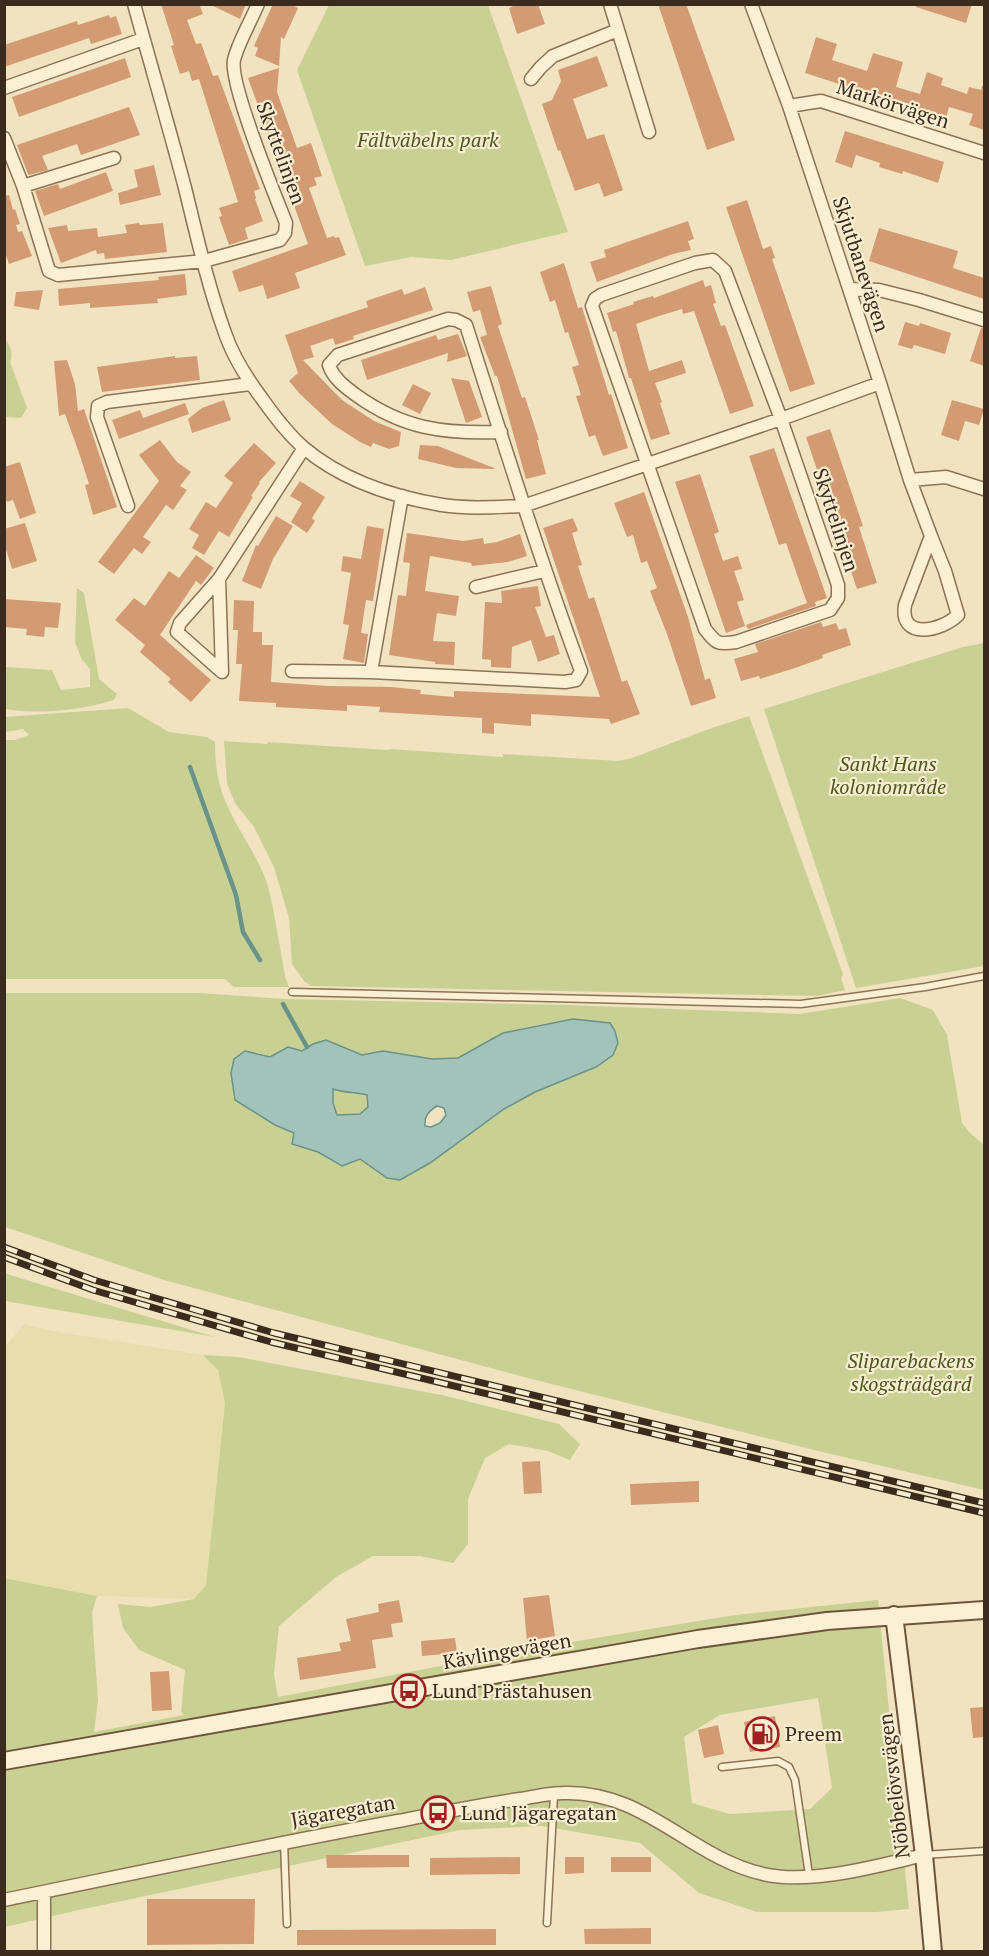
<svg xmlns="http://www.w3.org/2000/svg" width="989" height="1956" font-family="'PT Serif',serif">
<rect width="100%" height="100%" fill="#f1e3c0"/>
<path fill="#e8dead" d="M24,1324L53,1331L203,1355L218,1370L225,1403L206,1585L194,1599L97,1596L5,1578L4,1348Z"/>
<path fill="#c9d093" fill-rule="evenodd" d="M329,5H488L568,232L451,260L411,257L365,266L297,70Z
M4,338C10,344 14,354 10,362L27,408L21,418L5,417Z
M77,588L84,593L99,679L117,694L114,700C82,710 38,715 5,709V667L52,670L61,690L90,687V669L82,660L75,642Z
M984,643V966L856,988L764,709L963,647Z
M128,708L169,732L207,737L215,742C215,766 218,787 229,809C240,834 258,856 267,883C273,904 276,926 280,947C283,961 283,974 289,987H234L225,979H5V740H15L29,735L23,729L5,732V717Z
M749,716L843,974L841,978L845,990L817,996L311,986L304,981L292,964L289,918L274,867L254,827L235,803L227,783L224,741L267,744L268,742L387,750L391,749L503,757V754L618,761L632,758L709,729Z
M5,993H200L285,999L567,1005L800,1014L900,998L933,1010L947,1035L962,1123L970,1133L984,1145V1490L810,1449L520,1376L164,1280L5,1227ZM573,1019L610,1023L596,1067L535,1092L504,1109L430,1163L387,1178L359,1159L342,1166L318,1152L293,1144L294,1133L275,1125L235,1100L258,1053L270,1057C284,1048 291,1055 303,1050C311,1046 318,1042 326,1040L362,1055L383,1051L432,1059L458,1058L476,1047L523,1028Z
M332,1089C344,1093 355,1092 367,1095L368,1107L360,1114L337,1115L331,1102Z
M5,1273L10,1275L215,1337L5,1301Z
M203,1355L238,1357L442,1395L559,1424L580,1444L570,1460L548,1451L509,1444L485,1458L468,1499V1544L453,1563L420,1556H373L336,1577L279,1626L274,1674L278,1697L535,1648L735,1615L878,1600L909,1909L876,1912H757L699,1893L640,1843L542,1826L460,1830L79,1910L5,1927L4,1578L97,1596L92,1613L98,1701L94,1732L184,1715L182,1712L181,1713L185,1670L139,1650L123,1628L118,1604L151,1607L194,1599L206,1585L225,1403L218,1370ZM818,1698L832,1788L810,1809L730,1814L692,1803L684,1737L720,1715Z"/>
<path fill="#a3c3ba" stroke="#699288" stroke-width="1.5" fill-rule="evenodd" d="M573,1019L610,1023L615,1031L618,1043L613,1055L596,1067L535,1092L504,1109L430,1163L400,1180L387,1178L360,1159L342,1166L318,1152L292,1144L294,1133L275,1125L235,1100L231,1073L234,1059L245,1051L270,1057L288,1047L302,1051L313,1044L326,1040L362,1055L383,1051L432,1059L458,1058L503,1033ZM333,1089C344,1093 355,1092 367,1095L368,1107L360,1114L337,1115L333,1103ZM437,1106L444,1108L446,1115L440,1123L431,1127L425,1126C424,1116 429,1111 437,1106Z"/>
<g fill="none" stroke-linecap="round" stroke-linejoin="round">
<path stroke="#699288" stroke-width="4.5" d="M190,767L236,895L243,932L260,960
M283,1004L307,1047"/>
</g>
<path fill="#d39b73" d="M161,4H199L203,14L187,20L196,44L201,43L213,76L218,75L260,189L254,191L256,198L255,199L263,221L245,228L248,239L229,245L219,217L222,216L219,208L238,202L199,79L192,81L189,71L180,74L171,46L174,45Z
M209,4H246L240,19Z
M273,4H290L298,8L284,39L281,37L279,66L255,56L258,48L254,46Z
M518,4H538L545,24L517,34L509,8Z
M658,4H686L735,140L707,150Z
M916,4H972L966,23L916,7Z
M109,15L110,18L116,16L122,34L91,44L89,38L4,67V45L77,21L78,25Z
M816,37L837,44L832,60L867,71L873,53L903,62L896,87L920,94L927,72L943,78L941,85L967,94L969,87L981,90L982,86H984V130L969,125L973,114L949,107L946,118L805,73Z
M597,56L608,86L573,99L587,139L604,134L623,190L604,197L599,183L575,191L560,150L558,151L542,104L552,100L561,81L558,70Z
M125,58L131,77L19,117L12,97Z
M279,68L277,92L297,148L311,143L322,176L314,178L317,185L309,188L327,238L334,236L335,238L339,237L346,255L295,273L300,288L267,299L263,285L239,292L232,271L308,244L248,78Z
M129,107L140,135L81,155L77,144L42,156L48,170L29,175L28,174L17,145Z
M845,131L944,162L938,183L903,171L902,174L879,167L880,163L856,155L852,168L835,162Z
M154,165L161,195L120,205L118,193L138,187L134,170Z
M106,172L113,191L44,216L35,191L58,184L60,189Z
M9,195L13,210L15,209L20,224L16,225L18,232L22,231L32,256L9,264L4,250V196Z
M747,200L763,249L771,246L775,258L772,259L815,384L790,392L726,207Z
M688,221L694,239L688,241L691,250L673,254L597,282L590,262L606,257L604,250Z
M139,223L140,225L163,223L167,252L105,259L104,253L97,254L96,250L61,263L48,228L67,225L68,231L97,228L98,237L127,233L125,225Z
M879,228L958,251L953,268L984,278V299L869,261Z
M564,263L578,308L582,307L609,395L611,394L628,448L603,456L595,435L589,437L576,396L581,395L572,367L579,365L568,332L565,333L555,300L550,302L540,272Z
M185,274L187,295L157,299L158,303L90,308V303L59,306L58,289L159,280L158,277Z
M703,280L705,287L711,285L716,303L713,304L721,326L725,325L754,406L730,414L694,311L683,314L682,309L659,316L636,324L649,371L682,360L686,373L655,383L662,402L660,403L670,434L651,440L631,378H629L616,331L613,332L607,313L634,304L633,302L653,296L654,298Z
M491,286L502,324L498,326L522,398L525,397L539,440H537L546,474L526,479L497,376H495L480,337L487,335L480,310L473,312L467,292Z
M425,287L433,310L353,336L354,339L335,345L333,338L310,346L314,357L303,360L342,400L374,421L401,432L399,446L389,449L373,443L371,447L360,442L332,424L300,394L289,381L298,373L285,335L368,307L366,301L402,289L404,295Z
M43,290L39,310L14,306L16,292Z
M905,322L919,326L920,323L951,333L945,354L914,345L912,349L898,345Z
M981,328H984V366L970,361Z
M458,334L467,356L447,362L448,353L367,380L361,360L436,335L438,340Z
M175,356V358L197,356L200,380L102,392L97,367Z
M67,360L75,384L78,411L84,409L117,507L93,515L85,485L89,484L79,453L65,414L59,416L54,361Z
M451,378L469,381L482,417L466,423Z
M413,384L431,393L420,414L402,405Z
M224,400L231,420L192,433L188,419L202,408Z
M952,400L984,409L979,425L965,421L959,441L941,435Z
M185,403L189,414L119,439L112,420L140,410L143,418Z
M830,429L863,526L859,527L877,583L857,589L806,437Z
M160,440L177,462L191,472L180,486L187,490L173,510L166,505L143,537L151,542L142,554L134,548L114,574L98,562L159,481L139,455Z
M254,443L276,463L259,482L260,483L251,496L253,497L229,537L219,531L204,555L192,548L199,535L189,529L206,502L216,508L233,483L224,476Z
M420,445L438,446L494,468V469L456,468L418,459Z
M774,448L827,598L815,602L816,606L748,629L746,625L807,603L786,543L779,545L749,456Z
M20,462L36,513L20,519L13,500L7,502L4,495V467Z
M700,474L719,532L714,534L723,561L738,556L742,569L734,571L744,600L737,602L745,626L726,633L675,482Z
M300,481L325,497L312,518L315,521L307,533L291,522L302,503L290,496Z
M644,492L688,617L705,680L710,678L716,698L691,706L667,634L650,591L657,588L647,561L641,563L633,535L627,537L614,503Z
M276,516L293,526L273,559L261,589L242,581L256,545L258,546Z
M573,518L578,531L572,533L582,565L578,566L589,599L594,597L622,682L627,680L640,714L611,724L609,719L531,714V726L494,723V734L482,733V718L379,712L380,707L347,705V711L276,707V703L239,701L242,664H236L238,630H233L234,600L254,601L253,632H262V645H273L271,682L328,686L392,687L421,690L420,694L454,697V691L600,697L543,528Z
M25,523L37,561L12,569L4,543V529Z
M367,526L384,529L373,601L366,600L361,633L368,634L364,663L343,659L349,625L343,624L351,573L341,571L343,556L361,559Z
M407,533L463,541L483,538L484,544L497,542L520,534L527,556L508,562L472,566L471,563L430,556L425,591L459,596L456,616L437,613L433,641L455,642L454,665L435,664V662L389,655L398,595L406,596L410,563L403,562Z
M196,555L214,568L201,585L196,581L160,635L211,680L191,702L168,682L171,679L140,652L145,645L115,620L134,598L145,606L169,571L179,578Z
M538,586L541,606L535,607L546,637L554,635L560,654L538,662L531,640L512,647L511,668L491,667V660L482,659L485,602L502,603L501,591Z
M4,599L61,603L58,628L45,627L44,637L26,635L27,629L4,627Z
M821,622L823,627L836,623L839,630L846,628L851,645L822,655L823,658L795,668L760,679L759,676L741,681L734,659L758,652L755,644Z
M540,1461L542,1493L524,1494L522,1462Z
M699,1481V1502L631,1505L630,1484Z
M549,1595L555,1636L527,1641L523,1598Z
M399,1600L403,1622L391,1624L393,1637L372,1640L376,1668L300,1680L297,1658L341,1651L339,1643L351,1641L346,1619L379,1612L378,1604Z
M455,1638L457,1653L422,1656L421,1641Z
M169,1671L172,1710L152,1711L150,1672Z
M984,1707V1737L973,1738L970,1708Z
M775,1716L780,1747L750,1752L744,1722Z
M718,1725L724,1754L704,1758L698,1730Z
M326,1855H409V1867L327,1868Z
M520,1857V1874L430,1875V1858Z
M565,1857H584V1873L565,1874Z
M611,1857H651V1872H611Z
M147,1899H255L254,1944L147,1945Z
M651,1928V1944H585L584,1929Z
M496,1929V1945H297V1930Z"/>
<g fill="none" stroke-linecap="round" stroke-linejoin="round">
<g stroke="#8c7356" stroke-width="9">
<path id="lane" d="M292,992L801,1004L925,987L984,976
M722,1767L778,1761L789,1767L795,1780L809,1875
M284,1842L287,1924
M924,1855L984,1851
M547,1923L554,1794"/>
</g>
<g stroke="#8c7356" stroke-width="15">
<path id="street" d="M134,4C151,66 169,127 185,188C197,237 208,286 225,333C233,357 248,380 263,400C275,417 289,435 304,448C342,480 394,497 442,505C469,509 496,507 523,506L781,419L880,383
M610,4L649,132
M751,4L789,106L880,383L910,480L931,536
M531,79L541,67L553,56L618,30
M4,88L143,39
M789,106L821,101L984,153
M4,138L23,186
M114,158L23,186L49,271L58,275L204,261L280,240L285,233L286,223C275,195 229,83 234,60C238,43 251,21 258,4
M713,260L725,271L781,419L838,585V598L830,610L736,642C717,645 716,643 705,629L592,306L595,299L601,295L695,263Z
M849,289L879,290L919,300L984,320
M910,480L946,477L984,489
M402,496L371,672L565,682L576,680L581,671C539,557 503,441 466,325L456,320L448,319L338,355L329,365C333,378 345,387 356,395C403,429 444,434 501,432
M128,506L97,417L98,406L107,402L250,384
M931,536L945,571L958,615C942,631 899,641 905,605Z
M219,579L222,672L177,632L180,623L219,579L304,448
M476,587L544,571
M292,671L371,672
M44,1892V1952
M4,1900C136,1873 266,1845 398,1821C439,1813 479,1805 520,1799C534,1797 549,1793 563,1793C645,1790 689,1857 763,1874C811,1885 877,1866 924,1855"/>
</g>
<g stroke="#6e543a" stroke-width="20">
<path id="secondary" d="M894,1615L924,1855L933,1952
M4,1761L698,1639L827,1621L984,1610"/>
</g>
<use href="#lane" stroke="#fbf0d4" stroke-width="6"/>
<use href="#street" stroke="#fbf0d4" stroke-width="12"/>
<use href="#secondary" stroke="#fbf0d4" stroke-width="16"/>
<g stroke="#3a2b1c" stroke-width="7">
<path id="rail" d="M4,1247L94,1280L274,1333L984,1503
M4,1257L93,1290L271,1342L984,1513"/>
</g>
<use href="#rail" stroke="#f8edd0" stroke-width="4.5" stroke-dasharray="14" stroke-linecap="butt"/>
</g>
<defs>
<g id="bus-ring" transform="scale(1.725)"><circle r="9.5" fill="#f8edd0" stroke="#a02122" stroke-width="1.5"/><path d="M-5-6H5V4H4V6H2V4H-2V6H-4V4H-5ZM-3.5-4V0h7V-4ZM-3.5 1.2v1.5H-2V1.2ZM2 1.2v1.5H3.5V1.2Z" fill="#a02122"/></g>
<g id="fuel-ring" transform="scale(1.725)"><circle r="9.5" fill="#f8edd0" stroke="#a02122" stroke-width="1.5"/><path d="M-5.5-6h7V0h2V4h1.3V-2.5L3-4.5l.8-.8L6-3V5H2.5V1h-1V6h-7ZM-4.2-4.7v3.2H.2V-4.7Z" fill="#a02122"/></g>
</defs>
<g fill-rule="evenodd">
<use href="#bus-ring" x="409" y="1691"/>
<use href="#fuel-ring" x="762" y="1734"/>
<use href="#bus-ring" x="438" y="1813"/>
</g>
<g text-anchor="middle" stroke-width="4.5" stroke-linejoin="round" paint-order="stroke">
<g font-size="20" fill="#3a2b1c" stroke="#f8edd0">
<text transform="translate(893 104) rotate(18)" y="7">Markörvägen</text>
<text transform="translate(281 153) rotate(70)" y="7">Skyttelinjen</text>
<text transform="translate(861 264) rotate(72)" y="7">Skjutbanevägen</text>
<text transform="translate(836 520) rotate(72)" y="7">Skyttelinjen</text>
<text transform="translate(507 1651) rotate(-10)" y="7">Kävlingevägen</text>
<text transform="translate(894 1786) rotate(-97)" y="7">Nöbbelövsvägen</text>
<text transform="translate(343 1811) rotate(-10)" y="7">Jägaregatan</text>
</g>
<g font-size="20" font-style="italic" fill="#4b5921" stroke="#f8edd0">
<text x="428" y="147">Fältväbelns park</text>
<text x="888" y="771">Sankt Hans<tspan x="888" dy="23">koloniområde</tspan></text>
<text x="911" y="1368">Sliparebackens<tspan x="911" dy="23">skogsträdgård</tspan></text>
</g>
<g font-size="20" fill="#3a2b1c" stroke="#f8edd0" text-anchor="start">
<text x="432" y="1698">Lund Prästahusen</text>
<text x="785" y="1741">Preem</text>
<text x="461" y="1820">Lund Jägaregatan</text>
</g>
</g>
<rect width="989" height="1956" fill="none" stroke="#3a2b1c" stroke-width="12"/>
</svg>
